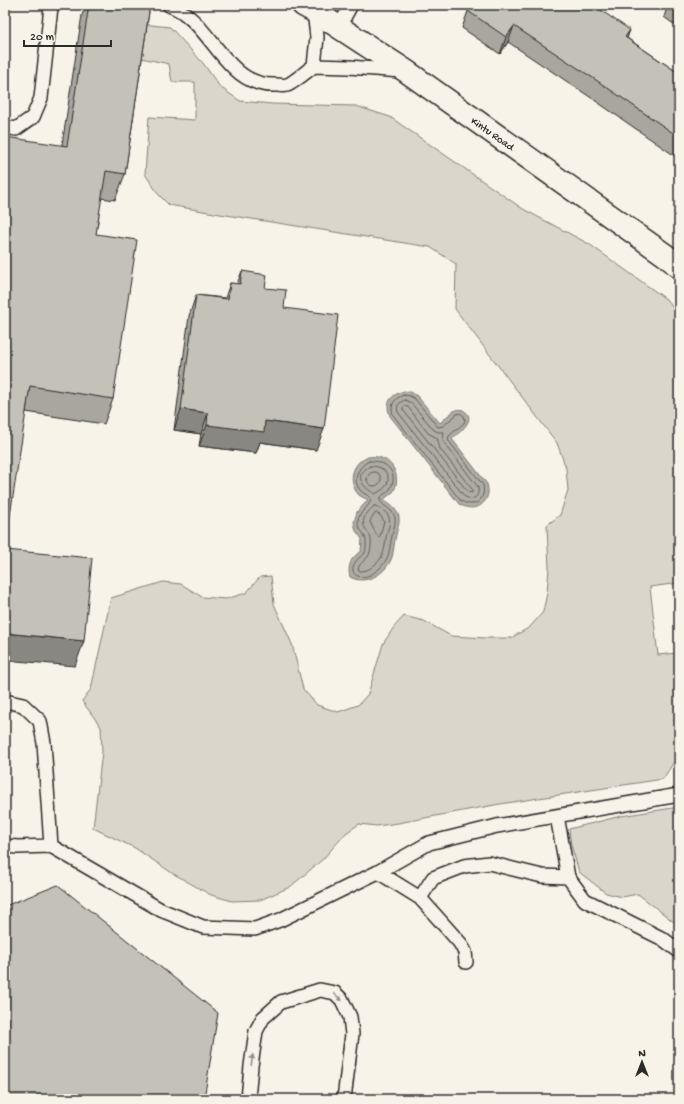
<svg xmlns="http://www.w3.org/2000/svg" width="684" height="1104" font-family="'Gochi Hand',sans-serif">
<rect width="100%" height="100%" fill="#f7f3e8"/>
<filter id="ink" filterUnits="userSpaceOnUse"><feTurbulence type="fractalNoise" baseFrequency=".025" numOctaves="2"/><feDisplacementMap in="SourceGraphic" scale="8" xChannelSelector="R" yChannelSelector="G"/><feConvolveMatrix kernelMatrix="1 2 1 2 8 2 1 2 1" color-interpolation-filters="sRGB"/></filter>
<g filter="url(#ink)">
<path fill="#dad6cc" stroke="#82807c" d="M142,24L170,27L203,63L220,87L240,101L272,104L356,106L390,117L523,209L589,244L666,299L679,315V583L650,587L658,655L677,653L679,708V754L663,779L500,804L398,823L377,826L359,824L346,833L323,859L290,887L260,900L232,901L211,895L172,873L135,848L93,828L102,752L101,727L82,701L91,689L111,598L163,582L181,584L202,597L226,599L246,593L260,577L271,576L274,604L292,644L303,689L317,705L338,712L358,705L368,694L383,644L394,627L404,616L424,621L451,636L486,638H511L530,627L543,612L547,593L549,568L547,525L560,515L568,490L566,468L557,443L455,309L456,264L430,247L220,214L169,205L159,195L145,174L149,117L195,120V82H172L169,64L137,57Z
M679,807V926L638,894L622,897L606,893L579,872L571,845L569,829L621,816Z"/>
<path fill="#afaca4" stroke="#7a7874" d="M404,391L411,392L417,396L440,423C444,419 449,414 454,411C457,409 460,409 463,410C479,419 458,433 452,439L487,484C488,488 489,493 487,497C482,510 468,510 459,504L390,416C385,403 390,395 404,391Z
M368,457C371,457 374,456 377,457C393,459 402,478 393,492C390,495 386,497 383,500C390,504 397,509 399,517C400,524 397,529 396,535C394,542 394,550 392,557C387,573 366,586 350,577C347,567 351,556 361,552L362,539L356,531L354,522L357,512L368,500C365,498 361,497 359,495C350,486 350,471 359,462C362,460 365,459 368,457Z"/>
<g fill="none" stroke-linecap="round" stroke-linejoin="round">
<path stroke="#605f5b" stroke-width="1" d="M404,395L410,396L415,399L438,427L443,426L457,414L460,413L464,416L465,420L464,423L449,436L448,440L483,485C486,500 475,509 461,501L393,415C390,405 394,398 404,395Z
M405,400L411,403L434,430L438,432H444L443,440L445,444L478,487C479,494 477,498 471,499L465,497L398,412C396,406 399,402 405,400Z
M405,406L408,407L428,433L437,438L440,449L472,489V493L468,492L403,410V408Z
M369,461C385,460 400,472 390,489C387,494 381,494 380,500C382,507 393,508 395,518C396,524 393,530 392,536C390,544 390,553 386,560C383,566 376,572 370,575C359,580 347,574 356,561C358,558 362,556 365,553C366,549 367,541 365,537C363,531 358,529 358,522C358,512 368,509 371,500C369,495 366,495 362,492C351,482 357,467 369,461Z
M370,466C381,465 393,474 386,486C383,490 378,492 375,494C363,487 352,476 370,466Z
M367 479a7 7 0 1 1 14 0a7 7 0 1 1-14 0Z
M374,506H376C381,510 388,512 389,518C391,523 388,528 387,533C384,547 386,557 373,566C369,570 365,571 359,571L358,570C359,561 369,560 370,552C371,548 372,540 370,536C369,533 367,531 365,528C360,519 368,512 374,506Z
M376,513L380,515L384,521L380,536L379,537L377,536L370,522L371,519Z"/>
<g stroke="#2b2b2b" stroke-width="16">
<path id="lane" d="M169,5C213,21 224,88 277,85C280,85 284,86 287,85C292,84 308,70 314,66
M314,11L317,37L314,66L349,67L401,71
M339,27L351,5
M5,127L16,129L33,117L41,98L51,7L53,5
M5,701L23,705L40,721L44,743L51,846L18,847L5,846
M557,816L568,877L585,900L663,939L679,951
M51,846L161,910L203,927L255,929L280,920L378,872L429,843L497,826L679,795
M378,872L420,898L460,943L465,952L466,962
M420,898L433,878L464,866L489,863L517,870L542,876L568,877
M248,1099L251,1066L256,1031L263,1018L281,1002L320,990L335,993L342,1000L350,1017L352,1034L344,1099"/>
</g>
<g stroke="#2b2b2b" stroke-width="25">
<path id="secondary" d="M303,5L314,11L406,71L668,257L679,267"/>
</g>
<use href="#lane" stroke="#f7f3e8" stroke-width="13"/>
<use href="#secondary" stroke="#f7f3e8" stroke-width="22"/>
</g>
<path fill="#a9a69f" stroke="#2b2b2b" d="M86,5H150L125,174L115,200L101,198L96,234L113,399L104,424L26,412L62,145L82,15Z
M597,5L595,7L627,38L677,72L679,70V150L675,156L590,97L508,42L500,54L462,28L468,11Z
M668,5H679V28L664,17Z
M242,271L265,288L284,308L316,450L260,442L256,453L199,446L201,434L174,430L189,316L196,295L225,298L230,283L237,284Z"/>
<path fill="#898782" stroke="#2b2b2b" d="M514,26L508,42L500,54L506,37Z
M630,30L624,47L625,37Z
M679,145V150L675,156Z
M181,409L208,413L201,434L174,430Z
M265,421L324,429L316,450L260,442L256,453L199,446L207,425Z
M5,633L84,641L75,666L5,660Z"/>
<path fill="#c4c1b9" stroke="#2b2b2b" d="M89,5H150L125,174L106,171L96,234L137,240L113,399L30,386L5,548V137L67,146Z
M472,5H593L630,30L625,37L677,72L679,70V137L596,80L514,26L506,37L468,11Z
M668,5H679V13Z
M242,271L267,275L265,288L286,290L284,308L338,315L324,429L265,421L264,432L207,425L208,413L181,409L196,295L228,299L230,283L240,284Z
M5,550L92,558L84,641L5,633Z
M58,885L218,1013L204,1099H5V906Z"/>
<defs><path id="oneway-solid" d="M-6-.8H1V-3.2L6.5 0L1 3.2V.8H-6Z"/></defs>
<g fill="#918f8a">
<use href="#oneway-solid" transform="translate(338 997) rotate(42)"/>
<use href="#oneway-solid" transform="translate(252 1060) rotate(-82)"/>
</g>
</g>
<g text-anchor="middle" stroke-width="3" stroke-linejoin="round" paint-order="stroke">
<g font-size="11" fill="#2b2b2b" stroke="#f7f3e8">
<text transform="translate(493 133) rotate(35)" y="4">Kintu Road</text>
</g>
</g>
<rect width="684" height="1104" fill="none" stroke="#f7f3e8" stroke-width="20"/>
<rect x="10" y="10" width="664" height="1084" fill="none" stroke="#2b2b2b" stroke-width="1.5" filter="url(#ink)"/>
<g transform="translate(642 1062)" stroke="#f7f3e8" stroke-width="3" paint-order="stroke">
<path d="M0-3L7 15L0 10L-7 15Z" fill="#2b2b2b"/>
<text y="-6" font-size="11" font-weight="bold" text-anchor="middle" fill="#2b2b2b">N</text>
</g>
<path d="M24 40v6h87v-6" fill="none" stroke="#2b2b2b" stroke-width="2"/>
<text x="30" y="40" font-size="12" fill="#2b2b2b" stroke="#f7f3e8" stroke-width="3" paint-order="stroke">20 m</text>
</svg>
